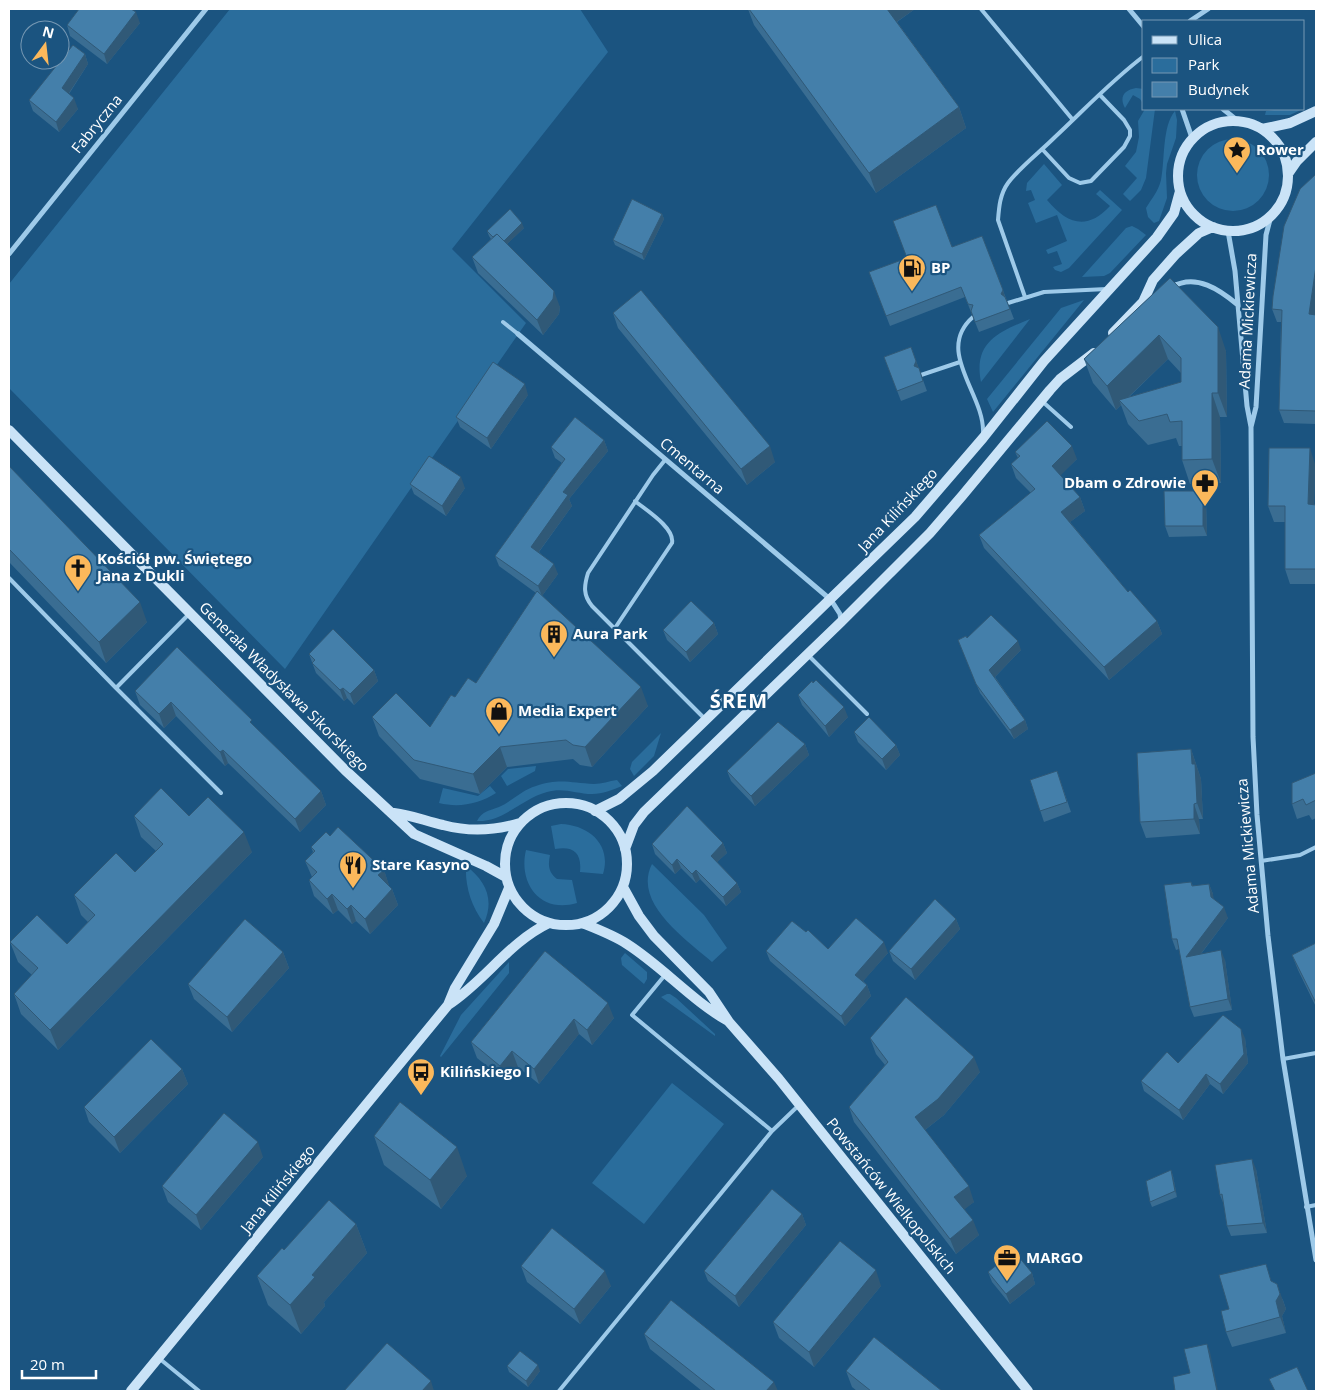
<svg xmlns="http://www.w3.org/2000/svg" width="1325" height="1400" font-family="'Open Sans',sans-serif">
<rect width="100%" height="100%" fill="#1b5480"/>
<path fill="#2a6d9c" d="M230,9H580L608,52L452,249L526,323L285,669L9,388V284Z
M1136,88L1144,89V105L1140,99L1133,95L1125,108C1119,97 1124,90 1136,88Z
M1145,109H1155L1146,178L1141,190L1130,201L1123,194L1137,178L1125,166L1136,152L1139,137L1138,121Z
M1283,109H1303L1290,115H1265L1266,111Z
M1175,111L1177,120L1176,138L1167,164L1166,173L1167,198L1159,221L1154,223L1148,217L1146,208C1152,198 1158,192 1161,180C1165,160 1162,126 1175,111Z
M1197 175a36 36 0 1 1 72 0a36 36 0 1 1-72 0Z
M1044,164L1062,185L1047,200C1067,224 1087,231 1110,206L1096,194L1100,190L1122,210L1069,268L1061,272L1055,270L1053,267L1062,264L1057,251L1048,254L1046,250L1067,241L1057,215L1036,223L1028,203L1035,200L1031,190L1026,191L1027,183Z
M1132,226L1138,229L1146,235L1110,273L1104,276L1082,277L1126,228Z
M1084,300L993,412L987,399L1061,308Z
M1030,319L981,382C973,342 999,332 1030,319Z
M661,733L654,756L634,776L630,769L632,762Z
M536,766L535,771L507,786L501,776L508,769Z
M617,780L622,786C612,790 603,794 592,794C577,794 563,787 547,792C521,799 504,822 477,821C482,811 489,811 499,807C512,801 522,790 536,786C559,778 571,783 594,784C602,784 609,781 617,780Z
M490,786L496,793C479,804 459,808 439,803L443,788L478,796Z
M561,824C589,825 612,845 603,874L580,872C582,852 573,846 555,849L551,826Z
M526,850L550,855C548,865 548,872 557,879L572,880L577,903C540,914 518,883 526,850Z
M652,864L704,915L727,948L712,962C687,940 632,903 652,864Z
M466,866C485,880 495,899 484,923C471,906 465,886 466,866Z
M625,953L647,972V979L644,984L622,965L621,958Z
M509,962V973L441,1057L440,1056L461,1015Z
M667,994H670L676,998L715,1034V1036L661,997Z
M672,1083L724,1124L644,1224L592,1183Z"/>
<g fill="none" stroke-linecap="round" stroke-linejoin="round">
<path stroke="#9ecae9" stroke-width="4" d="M981,9L1073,120
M1042,149L1069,178L1080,183L1091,181L1124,147L1130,136V130L1124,120L1100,95
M1025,297L998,220C999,207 1000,194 1008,183C1021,166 1040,152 1055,137C1084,110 1112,80 1144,56
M1008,303L1044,292L1107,289
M973,317C934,351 985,394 983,433
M503,322L518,334
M921,375L960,362
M1043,402L1071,427
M665,460L653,475L588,573C584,586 583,595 592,606L705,719
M9,578L116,688L190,613
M615,628L672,543C675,528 646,510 635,501
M808,655L867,714
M116,688L221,793
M1261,861L1300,855L1316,847
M665,975L632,1015L772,1131L798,1106
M1283,1059L1316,1053
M1306,1207L1316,1205
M160,1359L199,1391
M559,1391L772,1131"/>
<path stroke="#9ecae9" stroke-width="5" d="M1129,9L1144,27
M1190,21L1208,9
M1182,109L1192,138
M1223,109L1238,121
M1228,231L1235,271L1247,406L1251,427L1253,737L1257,815L1268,936L1283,1059L1316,1260
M9,254L206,9
M1172,287C1196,273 1220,290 1238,305
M518,334L831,600L840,614L841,621
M1251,427L1256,407L1266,235L1271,216"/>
<path stroke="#cae3f7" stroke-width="10" d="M1178 176a55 55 0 1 1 110 0a55 55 0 1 1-110 0Z
M1262,129L1290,123L1316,111
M1288,174L1297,161L1316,142
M1113,333L1143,302L1153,280L1176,254L1199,233L1213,227
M9,430L345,770L414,834L486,866L506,877
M505 864a61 61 0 1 1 122 0a61 61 0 1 1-122 0Z
M595,811L619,799L653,771L915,517L983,438L1044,361L1157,237L1174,213L1180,191
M394,813C412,815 425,821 443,825C469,832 494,831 520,823
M625,849L634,825L644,812L841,622L930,533L962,496L1050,390L1060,379L1094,353
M623,887L639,916L654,936L709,992L729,1022L779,1079L1028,1391
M582,923C597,929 613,935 627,944C663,967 691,1000 728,1021
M448,1005L455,988L494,924L509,888
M131,1391L448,1005C485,981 509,942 549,923"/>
</g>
<path fill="#3a6d92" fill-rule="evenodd" d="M748,9H915L897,22L959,107L966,128L876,193L754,25Z
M140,23L107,64L70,36L67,25Z
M85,54L88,64L69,94L78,109L59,132L33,111L29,100Z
M1316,174V424L1284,423L1279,410L1281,322H1277L1272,309Z
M662,214L664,219L644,260L615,245L613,240Z
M524,228L507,244L560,307L559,314L543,335L478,273L472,257L491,239L489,236L487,231Z
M982,236L1014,319L979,332L965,297L890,326L869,272L907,258L952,247Z
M1170,278L1226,351L1227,417H1220L1221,483L1190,484L1182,460V446H1179L1176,438L1148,445L1128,424L1121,405L1116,410L1093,383L1084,359ZM1168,359L1181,373V382L1129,397Z
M613,313L775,462L747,485L618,328Z
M911,347L927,391L901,401L884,357Z
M528,395L491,449L460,427L456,417Z
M604,440L608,451L569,499L572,506L539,552L558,574L542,596L648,706L592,767L580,765L573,759L507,767L480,794L420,779L379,736L372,717L430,727L455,697L476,683L536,593L499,566L495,556L562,463L555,458L551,447Z
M1015,452L1077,459L1060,475L1080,497L1085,511L1070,522L1128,592L1157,621L1162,634L1109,680L984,548L979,535L1031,493L1016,478L1011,464L1018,458Z
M1315,464L1314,504L1316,505V584H1290L1285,569V522H1274L1268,506Z
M9,466L147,622L106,663L9,562Z
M410,484L465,488L446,516L414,494Z
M1206,501L1207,536L1169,537L1165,526Z
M714,623L718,634L690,662L667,640L663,630Z
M967,638L1021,650L995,677L1025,720L1028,729L1014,739L980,693L958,640Z
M309,654L374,670L378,681L354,705L347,698L344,701L316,673Z
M135,691L254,727L321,791L326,805L300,832L228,763L225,766L176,716L164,728L140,705Z
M798,695L848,717L829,737L802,705Z
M854,732L896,745L900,755L886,770L858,742Z
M805,744L809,755L755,806L731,781L727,771Z
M1191,749L1201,779L1203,819H1199L1200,834L1146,838L1140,822Z
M1057,771L1071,812L1044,822L1030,780Z
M1316,773V818L1312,820L1309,815L1297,819L1292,804Z
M134,816H189L252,852L58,1050L21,1014L14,994L32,975L18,962L10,942L67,944L88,922L81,915L74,895L135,872L156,851L141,837Z
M330,836L384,870L389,886L392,889L398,905L370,934L356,921L352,924L338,910L333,914L314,896L309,880L312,877L305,861L313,852L311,847Z
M723,843L727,853L717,862L737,883L741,892L726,906L700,879L696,883L681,868L675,874L655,854L652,844Z
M1191,882L1193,886L1209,884L1213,894V899L1228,918L1201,954L1225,960L1232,1010L1194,1017L1190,1007L1179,949L1176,950L1172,939Z
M956,919L960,929L915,980L893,961L889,951Z
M806,932L828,949L888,953L863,981L867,985L871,996L845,1026L770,961L766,951Z
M1316,943V1007L1298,970L1292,955Z
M545,951L614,1018L592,1045L579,1034L539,1084L518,1067L506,1081L477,1058L471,1042Z
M283,952L289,968L232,1032L194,999L188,984Z
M870,1038L980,1072L944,1115L925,1130L974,1202L964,1209L979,1235L956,1254L854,1122L849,1107L885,1065L876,1054Z
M1245,1038L1248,1063L1223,1094L1210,1084L1183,1120L1144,1091L1141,1081L1178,1063Z
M182,1069L188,1084L120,1153L89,1122L84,1107Z
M374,1136L467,1176L441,1209L384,1165Z
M263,1157L201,1230L168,1202L162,1186Z
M1256,1169L1267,1233L1231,1236L1227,1226L1224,1205L1220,1195Z
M1171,1170L1173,1176L1177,1197L1152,1207L1150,1202Z
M802,1214L806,1225L739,1307L708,1281L704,1271Z
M356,1224L367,1253L324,1302L325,1306L301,1334L268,1305L257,1276L284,1250Z
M521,1266L611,1286L580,1324L527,1282Z
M988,1272L1032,1273L1035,1284L1010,1304L992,1282Z
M1272,1282L1283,1300L1286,1309L1282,1316L1286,1333L1232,1347L1226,1332L1229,1309Z
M881,1286L814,1367L779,1338L773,1322Z
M644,1334L778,1391H702L650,1349Z
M507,1366L540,1371L528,1387L509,1372Z
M846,1371L942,1391H857L852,1387Z"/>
<path fill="#305977" d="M886,9H915L892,25Z
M136,12L140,23L107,64L104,54Z
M85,54L88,64L65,99L62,88Z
M74,98L78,109L59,132L56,122Z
M959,107L966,128L876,193L869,173Z
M662,214L664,219L644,260L642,254Z
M522,223L524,228L502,249L500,244Z
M1316,266V312L1314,327L1309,314Z
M1003,290L1006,300L1001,294Z
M554,291L560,307L559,314L543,335L537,320Z
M1218,327L1226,351L1227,417L1218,393Z
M1159,335L1168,359L1122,403L1119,400L1121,405L1116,410L1107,386Z
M916,361L920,371L914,366Z
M525,384L528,395L491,449L487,438Z
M1212,393L1220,417L1221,483L1212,459Z
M604,440L608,451L569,499L572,506L535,557L531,547L563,492Z
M770,446L775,462L747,485L741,469Z
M1072,446L1077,459L1057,479L1052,466Z
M1310,448L1315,464L1314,520L1308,504Z
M461,477L465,488L446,516L442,506Z
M1203,491L1206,501L1207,536L1203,526Z
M1080,497L1085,511L1066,525L1061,512Z
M554,564L558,574L542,596L538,586Z
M140,602L147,622L106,663L99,642Z
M1157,621L1162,634L1109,680L1104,667Z
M714,623L718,634L690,662L686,652Z
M1018,641L1021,650L993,679L989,670Z
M374,670L378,681L354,705L350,694Z
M641,687L648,706L592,767L585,747Z
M343,688L347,698L344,701L340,690Z
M171,702L176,716L164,728L159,714Z
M844,707L848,717L829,737L825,726Z
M1025,720L1028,729L1014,739L1010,730Z
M805,744L809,755L755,806L751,796Z
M896,745L900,755L886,770L882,759Z
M500,747L507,767L480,794L473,774Z
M1191,749L1201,779L1203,819L1197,803L1192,764Z
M223,750L228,763L225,766L220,752Z
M321,791L326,805L300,832L295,819Z
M1194,804L1199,819L1200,834L1194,819Z
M244,832L252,852L58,1050L50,1030Z
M723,843L727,853L714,865L711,856Z
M677,859L681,868L675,874L672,865Z
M384,870L389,885L384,890L378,875Z
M696,870L700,879L696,883L692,874Z
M737,883L741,892L726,906L723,897Z
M1209,884L1213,894L1215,907L1211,897Z
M392,889L398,905L370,934L365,919Z
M332,894L338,910L333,914L327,899Z
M351,905L356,921L352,924L347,909Z
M1224,907L1228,918L1190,968L1186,957Z
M956,919L960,929L915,980L911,969Z
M884,942L888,953L859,986L855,975Z
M1221,950L1225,960L1232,1010L1228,999Z
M283,952L289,968L232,1032L227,1017Z
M867,985L871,996L845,1026L841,1016Z
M608,1003L614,1018L592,1045L587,1030Z
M574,1019L579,1034L539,1084L534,1069Z
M1241,1029L1245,1038L1248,1063L1223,1094L1220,1084Z
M512,1051L518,1067L506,1081L500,1066Z
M974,1057L980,1072L944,1115L921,1133L915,1117Z
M182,1069L188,1084L120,1153L114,1137Z
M1206,1074L1210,1084L1183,1120L1179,1110Z
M258,1142L263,1157L201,1230L196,1215Z
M457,1147L467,1176L441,1209L430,1180Z
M1252,1159L1256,1169L1267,1233L1263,1223Z
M1171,1170L1173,1176L1177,1197L1175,1191Z
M969,1186L974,1202L960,1213L954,1197Z
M802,1214L806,1225L739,1307L735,1296Z
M973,1220L979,1235L956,1254L950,1239Z
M356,1224L367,1253L324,1302L325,1306L301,1334L290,1305L312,1275Z
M876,1270L881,1286L814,1367L809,1352Z
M605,1271L611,1286L580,1324L574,1309Z
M1032,1273L1035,1284L1010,1304L1006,1294Z
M1277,1284L1286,1309L1282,1316L1286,1333L1280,1317L1276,1301Z
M1207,1344L1210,1352L1218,1391H1217Z
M538,1365L540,1371L528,1387L526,1381Z
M431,1381L434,1391H422Z
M774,1382L778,1391H766Z"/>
<path fill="#447faa" stroke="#305977" d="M79,9H131L136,12L104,54L67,25Z
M749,9H887L959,107L869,173Z
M73,45L85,54L62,88L74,98L56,122L29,100Z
M1316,174V266L1309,314L1316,315V411L1279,410L1282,310L1272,309L1273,296L1284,226L1300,189Z
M632,199L662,214L642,254L613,240Z
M936,205L952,247L982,236L1003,290L1001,294L1005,297L1010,309L975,322L971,311L973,305L968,304L961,287L886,316L869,272L907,258L893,221Z
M510,209L522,223L504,241L497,234L493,237L487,231Z
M497,234L554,291L553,299L537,320L472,257Z
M1170,278L1218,327V393H1212V459L1182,460V421L1170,422L1167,414L1139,421L1119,400L1181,382V358L1159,335L1107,386L1084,359Z
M641,290L770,446L741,469L613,313Z
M911,347L916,361L914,366L919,368L923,381L897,391L884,357Z
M493,362L525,384L487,438L456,417Z
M575,417L604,440L563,492L568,495L531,547L554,564L538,586L495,556L565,459L551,447Z
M1047,421L1072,446L1052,466L1080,497L1061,512L1128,592L1130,590L1157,621L1104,667L979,535L1035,489L1011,464L1020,456L1015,452Z
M1269,448H1310L1308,504L1316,505V569H1285V506H1268Z
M429,456L461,477L442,506L410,484Z
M9,466L140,602L99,642L9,549Z
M1164,491H1203V526H1165Z
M537,591L641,687L585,747L573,745L566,740L500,747L473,774L414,760L372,717L396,693L430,727L451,695L455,697L468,678L476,683Z
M691,601L714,623L686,652L663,630Z
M991,615L1018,641L989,670L1025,720L1010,730L976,684L958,640L966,636L967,638Z
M333,629L374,670L350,694L343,688L340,690L312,663L315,660L309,654Z
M177,647L252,720L250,722L321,791L295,819L223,750L220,752L171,702L159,714L135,691Z
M816,680L844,707L825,726L798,695L812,681L813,683Z
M869,717L896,745L882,759L854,732Z
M778,722L805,744L751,796L727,771Z
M1191,749L1192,764H1195L1197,803L1194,804V819L1140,822L1137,753Z
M1057,771L1067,802L1040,811L1030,780Z
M1316,773V800L1306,805L1303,799L1292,804V783Z
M161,788L189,816L208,797L244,832L50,1030L14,994L38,968L10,942L37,915L67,944L95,915L74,895L116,853L135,872L163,844L134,816Z
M687,806L723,843L711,856L737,883L723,897L696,870L692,874L677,859L672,865L652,844Z
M338,827L384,870L378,875L392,889L365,919L351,905L347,909L332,894L327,899L309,880L317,872L305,861L315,851L311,847L326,832L330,836Z
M1191,882L1192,886L1209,884L1211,897L1224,907L1186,957L1221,950L1228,999L1190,1007L1177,939H1172L1164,885Z
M935,899L956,919L911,969L889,951Z
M856,918L884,942L855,975L867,985L841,1016L766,951L792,921L806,932L808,930L828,949Z
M245,919L283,952L227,1017L188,984Z
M1316,943V1003L1292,955Z
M545,951L608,1003L587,1030L574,1019L534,1069L512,1051L500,1066L471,1042Z
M906,997L974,1057L938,1099L915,1117L969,1186L954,1197L973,1220L950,1239L849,1107L888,1062L870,1038Z
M1223,1015L1241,1029L1244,1054L1220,1084L1206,1074L1179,1110L1141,1081L1167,1052L1178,1063Z
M151,1039L182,1069L114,1137L84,1107Z
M400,1102L457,1147L430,1180L374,1136Z
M224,1113L258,1142L196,1215L162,1186Z
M1252,1159L1263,1223L1227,1226L1222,1194L1220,1195L1215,1165Z
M1171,1170L1175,1191L1150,1202L1146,1181Z
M772,1189L802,1214L735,1296L704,1271Z
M329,1200L356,1224L312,1275L315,1277L290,1305L257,1276L282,1248L284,1250Z
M552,1228L605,1271L574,1309L521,1266Z
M840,1241L876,1270L809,1352L773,1322Z
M1014,1251L1032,1273L1006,1294L988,1272Z
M1266,1264L1271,1281L1277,1284L1280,1294L1276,1301L1280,1317L1226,1332L1221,1311L1229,1309L1219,1275Z
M671,1300L774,1382L766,1391H716L644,1334Z
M874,1337L942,1391H871L846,1371Z
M387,1343L431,1381L422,1391H344Z
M1207,1344L1217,1391H1175L1173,1377L1190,1373L1184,1349Z
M520,1351L538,1365L526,1381L507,1366Z
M1297,1367L1308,1391H1275L1269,1379Z"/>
<defs>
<g id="sight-pin" transform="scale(1.4375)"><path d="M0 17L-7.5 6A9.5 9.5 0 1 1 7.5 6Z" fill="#fbb85b" stroke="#1b5480"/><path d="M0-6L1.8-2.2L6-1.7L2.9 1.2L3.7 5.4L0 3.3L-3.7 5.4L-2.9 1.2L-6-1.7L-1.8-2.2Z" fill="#111"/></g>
<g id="fuel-pin" transform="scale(1.4375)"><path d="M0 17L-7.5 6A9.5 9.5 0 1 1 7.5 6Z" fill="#fbb85b" stroke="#1b5480"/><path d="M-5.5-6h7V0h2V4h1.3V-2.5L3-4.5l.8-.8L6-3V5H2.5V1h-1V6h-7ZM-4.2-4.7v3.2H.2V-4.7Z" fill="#111"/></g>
<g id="pharmacy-pin" transform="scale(1.4375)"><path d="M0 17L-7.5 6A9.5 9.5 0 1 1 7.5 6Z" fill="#fbb85b" stroke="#1b5480"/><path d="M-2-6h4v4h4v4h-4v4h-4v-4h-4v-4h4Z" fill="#111"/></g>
<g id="church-pin" transform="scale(1.4375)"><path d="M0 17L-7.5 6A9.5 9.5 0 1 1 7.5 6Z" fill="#fbb85b" stroke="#1b5480"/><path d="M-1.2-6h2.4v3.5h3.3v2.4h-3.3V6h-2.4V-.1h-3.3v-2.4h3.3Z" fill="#111"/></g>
<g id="building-pin" transform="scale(1.4375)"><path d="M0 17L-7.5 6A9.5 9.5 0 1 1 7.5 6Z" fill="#fbb85b" stroke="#1b5480"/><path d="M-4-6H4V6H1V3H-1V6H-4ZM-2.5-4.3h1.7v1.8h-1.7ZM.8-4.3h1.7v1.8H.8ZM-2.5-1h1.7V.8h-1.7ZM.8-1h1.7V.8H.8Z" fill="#111"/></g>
<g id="shop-pin" transform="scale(1.4375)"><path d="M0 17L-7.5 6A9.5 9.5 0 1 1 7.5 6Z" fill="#fbb85b" stroke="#1b5480"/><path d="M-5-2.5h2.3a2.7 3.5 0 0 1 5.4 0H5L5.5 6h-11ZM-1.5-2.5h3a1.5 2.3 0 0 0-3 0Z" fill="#111"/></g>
<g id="restaurant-pin" transform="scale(1.4375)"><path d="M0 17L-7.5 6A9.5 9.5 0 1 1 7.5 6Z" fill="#fbb85b" stroke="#1b5480"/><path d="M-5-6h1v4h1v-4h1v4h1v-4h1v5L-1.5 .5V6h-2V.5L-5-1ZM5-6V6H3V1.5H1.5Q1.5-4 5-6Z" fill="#111"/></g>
<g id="bus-pin" transform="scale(1.4375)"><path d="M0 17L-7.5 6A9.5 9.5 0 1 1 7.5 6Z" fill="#fbb85b" stroke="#1b5480"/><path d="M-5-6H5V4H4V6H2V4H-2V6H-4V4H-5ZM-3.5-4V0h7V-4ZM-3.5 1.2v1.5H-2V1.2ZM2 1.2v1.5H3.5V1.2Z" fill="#111"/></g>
<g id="office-pin" transform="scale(1.4375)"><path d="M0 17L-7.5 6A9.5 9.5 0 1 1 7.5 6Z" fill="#fbb85b" stroke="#1b5480"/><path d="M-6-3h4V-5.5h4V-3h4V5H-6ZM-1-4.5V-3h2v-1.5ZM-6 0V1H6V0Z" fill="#111"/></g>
</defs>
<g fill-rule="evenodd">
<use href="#sight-pin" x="1237" y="150"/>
<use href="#fuel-pin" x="912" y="268"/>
<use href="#pharmacy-pin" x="1205" y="483"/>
<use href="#church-pin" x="78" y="568"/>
<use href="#building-pin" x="554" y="634"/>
<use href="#shop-pin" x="499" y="711"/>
<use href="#restaurant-pin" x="353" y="865"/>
<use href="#bus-pin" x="421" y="1072"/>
<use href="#office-pin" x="1007" y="1258"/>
</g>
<g text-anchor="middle" stroke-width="4.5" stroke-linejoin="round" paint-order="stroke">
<g font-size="15" fill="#fff" stroke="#1b5480">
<text transform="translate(97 124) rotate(-51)" y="5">Fabryczna</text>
<text transform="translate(1248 321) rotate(-87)" y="5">Adama Mickiewicza</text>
<text transform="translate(692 466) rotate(40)" y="5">Cmentarna</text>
<text transform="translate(898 510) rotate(-47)" y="5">Jana Kilińskiego</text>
<text transform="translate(284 687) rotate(45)" y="5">Generała Władysława Sikorskiego</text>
<text transform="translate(1248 846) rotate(-95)" y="5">Adama Mickiewicza</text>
<text transform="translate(278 1189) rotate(-51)" y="5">Jana Kilińskiego</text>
<text transform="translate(891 1196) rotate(51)" y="5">Powstańców Wielkopolskich</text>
</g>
<g font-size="15" font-weight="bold" fill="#fff" stroke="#1b5480" text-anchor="start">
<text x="1256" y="155">Rower</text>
<text x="931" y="273">BP</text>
<text x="1186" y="488" text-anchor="end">Dbam o Zdrowie</text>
<text x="97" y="564">Kościół pw. Świętego<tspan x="97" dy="17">Jana z Dukli</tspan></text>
<text x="573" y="639">Aura Park</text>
<text x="518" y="716">Media Expert</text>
<text x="372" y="870">Stare Kasyno</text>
<text x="440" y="1077">Kilińskiego I</text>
<text x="1026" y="1263">MARGO</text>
</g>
<g font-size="20" font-weight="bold" letter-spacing="1" fill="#fff" stroke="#1b5480">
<text x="739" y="708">ŚREM</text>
</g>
</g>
<rect width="1325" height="1400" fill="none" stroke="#ffffff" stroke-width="20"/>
<rect x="1142" y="20" width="162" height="90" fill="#1b5480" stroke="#7698b3"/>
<rect x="1152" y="36" width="25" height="8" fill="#cae3f7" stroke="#7698b3"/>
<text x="1188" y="45" font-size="15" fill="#ffffff">Ulica</text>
<rect x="1152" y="58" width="25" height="15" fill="#2a6d9c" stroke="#7698b3"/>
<text x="1188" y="70" font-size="15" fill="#ffffff">Park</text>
<rect x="1152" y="82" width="25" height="15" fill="#447faa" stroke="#7698b3"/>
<text x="1188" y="95" font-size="15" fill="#ffffff">Budynek</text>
<g transform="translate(45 45) rotate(15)"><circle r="24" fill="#1b5480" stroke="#7698b3"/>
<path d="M0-4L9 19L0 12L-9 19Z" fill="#fbb85b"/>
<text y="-8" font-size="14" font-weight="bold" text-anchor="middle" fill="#ffffff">N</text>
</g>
<path d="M22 1370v8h74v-8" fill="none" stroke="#ffffff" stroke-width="2.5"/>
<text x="30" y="1370" font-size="15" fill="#ffffff" stroke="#1b5480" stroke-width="4" paint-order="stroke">20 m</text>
</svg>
